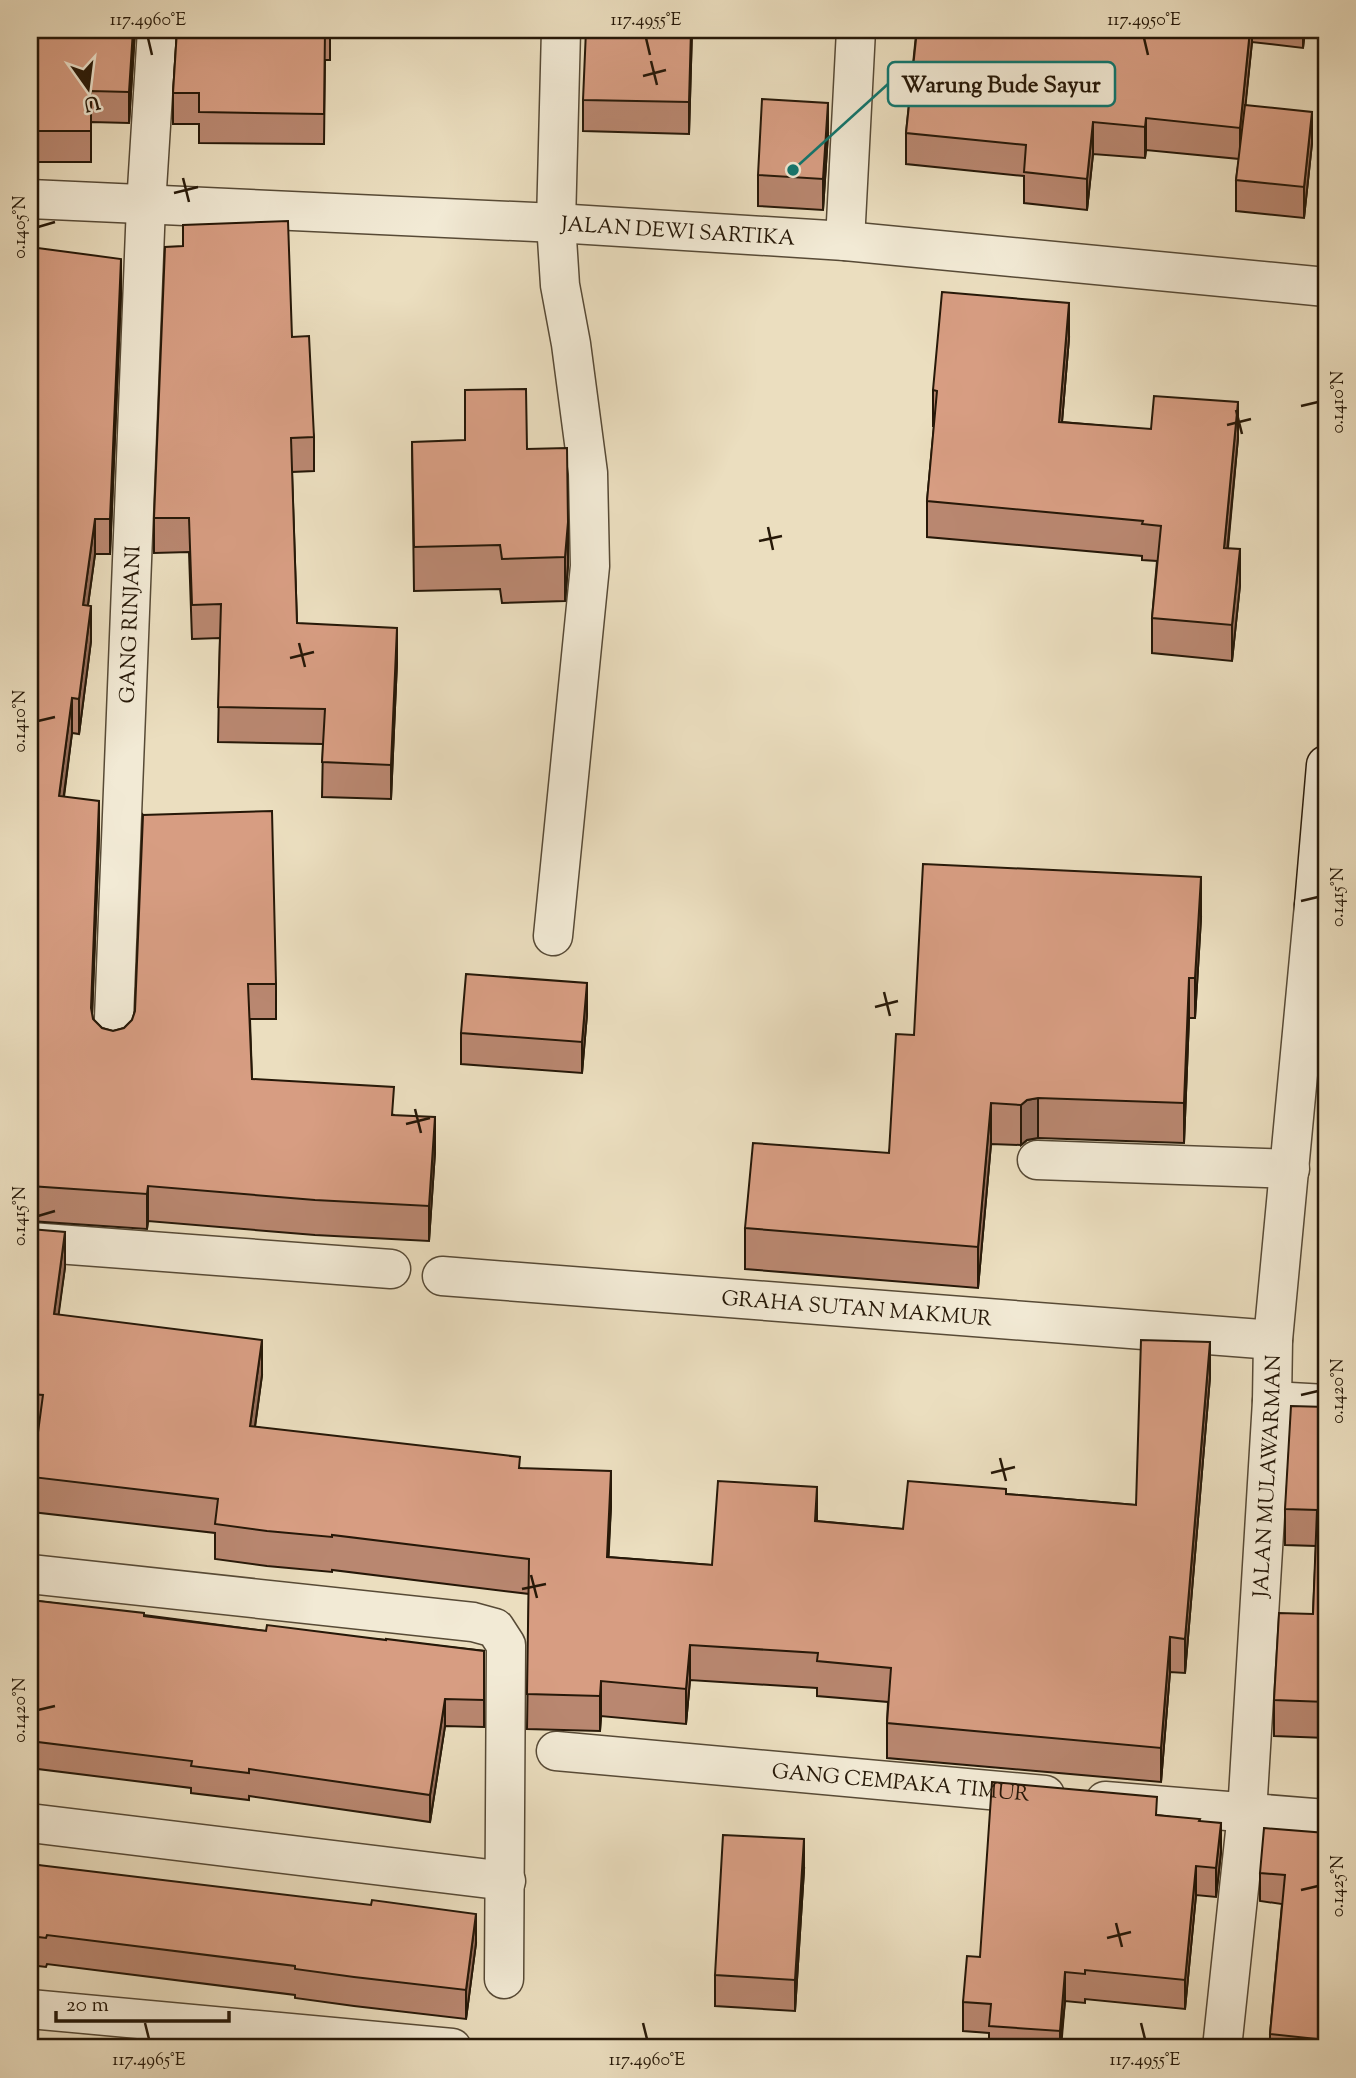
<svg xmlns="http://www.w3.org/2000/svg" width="1356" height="2078" font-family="'Sorts Mill Goudy',serif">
<rect width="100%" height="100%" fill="#ebdebf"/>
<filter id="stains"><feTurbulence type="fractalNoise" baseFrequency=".00286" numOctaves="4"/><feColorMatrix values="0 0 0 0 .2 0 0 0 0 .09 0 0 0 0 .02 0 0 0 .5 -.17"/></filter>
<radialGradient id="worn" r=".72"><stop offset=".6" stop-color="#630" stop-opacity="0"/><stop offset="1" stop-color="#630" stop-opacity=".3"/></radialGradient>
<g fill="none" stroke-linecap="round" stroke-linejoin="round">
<g stroke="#574a36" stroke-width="41">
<g id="street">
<path id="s1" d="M30,199L556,223L845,241L1326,287"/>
<path d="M845,241L856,30"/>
<path d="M553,936L590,566L588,473L571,344L560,285L556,223L561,30"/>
<path id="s2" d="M113,1044L146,205L157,30"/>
<path d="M1037,1160L1290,1169"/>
<path d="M30,1242L391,1269"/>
<path id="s3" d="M442,1276L1273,1340"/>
<path d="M1272,1401L1326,1404"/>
<path d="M30,1574L473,1622L495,1628L506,1645L504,1979"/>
<path id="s4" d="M556,1751L1045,1795"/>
<path d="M1105,1801L1326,1819"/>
<path d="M30,1823L506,1881"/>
<path d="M30,2009L452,2048"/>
<path id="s5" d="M1222,2048L1247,1813L1272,1401L1273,1340L1314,905"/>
</g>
</g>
<g stroke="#261808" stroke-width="41">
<path id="secondary" d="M1326,765L1314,905L1326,907"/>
</g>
<use href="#street" stroke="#f2ead5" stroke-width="38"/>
<use href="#secondary" stroke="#f2ead5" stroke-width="38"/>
</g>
<path fill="#b98770" stroke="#261808" stroke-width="2" d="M30,30H135L129,123L91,122V162H31V135H30Z
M177,30H330V60H325L324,144L199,143V124H173V93Z
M692,30L689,134L583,131V100Z
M877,30H1305L1303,48L1252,42L1245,106L1312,143L1304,218L1236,211V180L1239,159L1146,150L1145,158L1093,154L1087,210L1024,203V176L906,164V133L916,35L878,33Z
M828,134L823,210L758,206V175Z
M30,247L121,293L110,554H95L88,605L91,641L79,734L72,733L64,797L99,836L92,1014L93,1019L102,1028L113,1031L124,1028L132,1020L135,1011L143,815L276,984V1019H250L252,1079L394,1115L435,1152L429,1241L315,1235L148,1221L147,1229L30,1221Z
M292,337L314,437V471L292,472L297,623L397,662L391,799L322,797L323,744L218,742L220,638L192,639L189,552L154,553V518Z
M1069,338L1062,422L1238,438L1228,548L1240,585L1232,661L1152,653V618L1157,561L1142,560V556L927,537V501L934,426H933V390Z
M412,442L527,449L568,565L565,601L502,603L500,589L414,591Z
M1201,918L1195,1018H1189L1184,1143L1038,1138L1027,1140L1021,1145L991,1144L978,1288L745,1269V1228L889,1153L914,1035Z
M587,1014L582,1073L461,1064V1033Z
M30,1229L65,1267L58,1315L262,1375L255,1427L520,1468L611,1506L608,1557L712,1565L817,1521L903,1529L1006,1494L1136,1505L1210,1377L1185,1673L1170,1672L1161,1782L887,1758V1723L888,1702L817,1696V1688L690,1680L686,1724L601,1716L600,1731L527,1729L529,1594L332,1570V1572L267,1566L215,1559V1533L32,1512V1477L38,1429L30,1428Z
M1326,1407V1738L1274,1736V1700L1313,1614L1316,1546L1285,1545V1509Z
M30,1600L266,1631L386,1640L484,1651V1727L445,1726L430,1822L249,1796V1800L191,1793V1788L30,1768Z
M1157,1815L1200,1821L1221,1852L1216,1897L1196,1895L1185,2009L1085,1999V2003L1065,2001L1061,2048H989V2033L963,2031V2002L980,1957Z
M1326,1833V2048H1270V2034L1282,1904L1260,1901V1873Z
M30,1864L476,1943L466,2019L354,2006L295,1998V1995L47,1964L46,1967L30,1965Z
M804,1870L795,2011L715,2006V1975Z"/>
<path fill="#966e5b" stroke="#261808" stroke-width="2" d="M133,30H135L129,123V92Z
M691,30H692L689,134V102Z
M1250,30H1252V42L1240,159V128Z
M1303,30H1305L1303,48Z
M828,103V134L823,210V179Z
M1312,112V143L1304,218V187Z
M1146,118V150L1145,158V127Z
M1093,122V154L1087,210V179Z
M121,259V293L110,554V519Z
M1069,303V338L1059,457V422Z
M1238,402V438L1224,583V548Z
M95,519V554L83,640V605Z
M568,522V565L565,601V557Z
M1240,549V585L1232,661V625Z
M91,606V641L79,734V699Z
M397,628V662L391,799V765Z
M72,698V733L59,831V796Z
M99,801V836L91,1043V1008Z
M1201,877V918L1195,1018V978Z
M1189,978V1018L1184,1143V1103Z
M587,983V1014L582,1073V1042Z
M1038,1098V1138L1027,1140L1021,1145V1105L1027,1100Z
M991,1103V1144L978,1288V1247Z
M435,1117V1152L429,1241V1206Z
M32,1185V1220L30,1221V1186Z
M148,1186V1221L147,1229V1194Z
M65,1232V1267L54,1349V1314Z
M262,1340V1375L250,1461V1426Z
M1210,1342V1377L1185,1673V1639Z
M611,1471V1506L607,1591V1557Z
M817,1487V1522L815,1521Z
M1170,1637V1672L1161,1782V1748Z
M690,1645V1680L686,1724V1689Z
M601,1681V1716L600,1731V1696Z
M445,1699V1726L430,1822V1795Z
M1221,1823V1852L1216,1897V1868Z
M804,1839V1870L795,2011V1980Z
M1196,1866V1895L1185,2009V1980Z
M476,1914V1943L466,2019V1990Z
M1065,1972V2001L1060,2048V2031Z"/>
<path fill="#d79d82" stroke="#261808" stroke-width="2" d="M30,30H133L129,92L91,91V131H31L32,104H30Z
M177,30H325L324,114L199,112V93H173Z
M586,30H691L689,102L583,100Z
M917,30H1250L1240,128L1146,118L1145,127L1093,122L1087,179L1024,172L1026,145L906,133Z
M762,99L828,103L823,179L758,175Z
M1245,105L1312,112L1304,187L1236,180Z
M288,221L292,337L309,336L314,437L291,438L297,623L397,628L391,765L322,762L325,709L218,707L221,604L192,605L189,518H154L165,247L183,246V225Z
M30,247L121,259L110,519H95L83,605L91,606L79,699L72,698L59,796L99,801L91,1008L93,1019L102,1028L113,1031L124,1028L132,1020L135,1011L143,815L272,811L276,984H248L252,1079L394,1087L392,1115L435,1117L429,1206L315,1200L148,1186L147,1194L30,1186Z
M942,292L1069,303L1059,422L1151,429L1154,396L1238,402L1224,548L1240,549L1232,625L1152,618L1161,526L1142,524L1143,521L927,501L937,391L933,390Z
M526,389L527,449L567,448L568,522L565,557L502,559L500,545L414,547L412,442L465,440V390Z
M923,864L1201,877L1195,978H1189L1184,1103L1038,1098L1027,1100L1021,1105L991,1103L978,1247L745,1228L753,1143L889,1153L896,1034L914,1035Z
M466,974L587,983L582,1042L461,1033Z
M30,1229L65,1232L54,1314L262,1340L250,1426L520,1457L519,1468L611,1471L607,1557L712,1565L718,1481L817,1487L815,1521L903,1529L908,1481L1006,1489V1494L1136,1505L1141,1340L1210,1342L1185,1639L1170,1637L1161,1748L887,1723L891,1668L817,1661L818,1653L690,1645L686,1689L601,1681L600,1696L527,1694L529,1559L332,1535V1537L267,1531L215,1524L218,1499L32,1477L43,1395L30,1394Z
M1291,1406L1326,1407V1702L1274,1700L1279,1613L1313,1614L1317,1510L1285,1509Z
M30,1600L144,1613V1616L266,1631L267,1625L386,1640V1639L484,1651V1700L445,1699L430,1795L249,1769V1773L191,1766L192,1761L30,1741Z
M992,1782L1157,1797L1156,1815L1200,1819L1199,1821L1221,1823L1216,1868L1196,1866L1185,1980L1085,1970V1974L1065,1972L1060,2031L989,2026L991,2004L963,2002L967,1956L980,1957Z
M1264,1828L1326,1833V2040L1270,2034L1285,1875L1260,1873Z
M723,1835L804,1839L795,1980L715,1975Z
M30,1864L371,1905L372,1900L476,1914L466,1990L354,1977L295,1969V1966L47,1935L46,1938L30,1936Z"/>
<path fill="none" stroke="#261808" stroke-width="2.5" d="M148,38L152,55M646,38L650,55M1144,38L1148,55M651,61L657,85M643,76L666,70M183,178L189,202M174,193L198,187M38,227L55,222M1301,406L1318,402M1236,410L1242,434M1227,425L1251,419M768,527L773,550M759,541L782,536M299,643L305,667M290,658L314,652M38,721L55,717M1301,901L1318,897M884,992L890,1016M875,1007L898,1001M415,1109L421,1133M406,1124L430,1118M38,1216L55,1211M1301,1395L1318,1391M1000,1458L1006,1481M991,1473L1015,1467M531,1575L537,1598M522,1589L546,1584M38,1710L55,1706M1301,1890L1318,1886M1116,1923L1122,1947M1107,1938L1131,1932M145,2023L149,2039M643,2023L647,2039M1141,2023L1145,2039"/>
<g text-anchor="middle" stroke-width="5" stroke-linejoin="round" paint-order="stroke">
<g font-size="21" fill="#261808" stroke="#f2ead5">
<text dy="7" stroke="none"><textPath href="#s1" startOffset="649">JALAN DEWI SARTIKA</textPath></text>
<text dy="7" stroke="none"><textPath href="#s2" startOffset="420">GANG RINJANI</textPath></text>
<text dy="7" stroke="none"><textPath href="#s3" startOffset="416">GRAHA SUTAN MAKMUR</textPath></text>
<text dy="7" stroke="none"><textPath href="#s5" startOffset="574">JALAN MULAWARMAN</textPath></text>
<text dy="7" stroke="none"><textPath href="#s4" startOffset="346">GANG CEMPAKA TIMUR</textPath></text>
</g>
</g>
<path fill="none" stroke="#0f766e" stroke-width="2.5" d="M793 170L888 84"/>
<circle fill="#0f766e" stroke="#f2ead5" stroke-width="2.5" cx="793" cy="170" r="7"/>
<rect fill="#f2ead5" stroke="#0f766e" stroke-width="2.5" x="888" y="62" width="227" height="44" rx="7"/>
<g font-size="23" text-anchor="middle" font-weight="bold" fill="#261808">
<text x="1001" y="92">Warung Bude Sayur</text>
</g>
<rect width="1356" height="2078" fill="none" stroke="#ebdebf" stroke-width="77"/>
<g transform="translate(88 88) rotate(166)" stroke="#f2ead5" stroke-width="5" paint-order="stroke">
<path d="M0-5L12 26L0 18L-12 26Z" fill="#261808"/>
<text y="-10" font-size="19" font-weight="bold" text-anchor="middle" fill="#261808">U</text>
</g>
<path d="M56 2011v10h173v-10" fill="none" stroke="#261808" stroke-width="3.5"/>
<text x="66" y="2011" font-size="21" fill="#261808" stroke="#f2ead5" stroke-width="5" paint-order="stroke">20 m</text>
<rect x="38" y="38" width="1280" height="2001" fill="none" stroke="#261808" stroke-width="2.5"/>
<g font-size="18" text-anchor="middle" fill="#261808">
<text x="148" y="25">117.4960°E</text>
<text x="646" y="25">117.4955°E</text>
<text x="1144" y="25">117.4950°E</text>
<text transform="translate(19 227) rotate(-90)" y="6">0.1405°N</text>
<text transform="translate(1337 402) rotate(-90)" y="6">0.1410°N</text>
<text transform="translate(19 721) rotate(-90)" y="6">0.1410°N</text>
<text transform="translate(1337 897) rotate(-90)" y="6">0.1415°N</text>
<text transform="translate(19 1216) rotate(-90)" y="6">0.1415°N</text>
<text transform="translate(1337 1391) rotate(-90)" y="6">0.1420°N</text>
<text transform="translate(19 1710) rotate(-90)" y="6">0.1420°N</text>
<text transform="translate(1337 1886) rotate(-90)" y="6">0.1425°N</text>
<text x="149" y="2065">117.4965°E</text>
<text x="647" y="2065">117.4960°E</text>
<text x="1145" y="2065">117.4955°E</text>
</g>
<rect width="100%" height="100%" filter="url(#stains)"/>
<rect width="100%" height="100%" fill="url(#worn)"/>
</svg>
